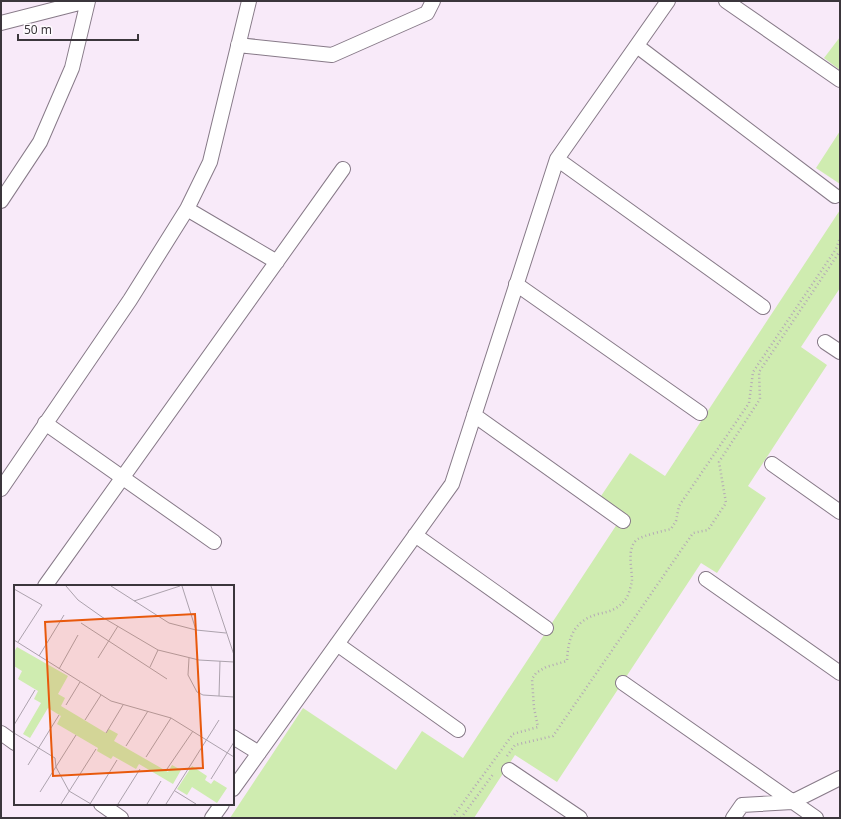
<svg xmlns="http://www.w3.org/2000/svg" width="841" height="819" font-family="'Noto Sans',sans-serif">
<rect width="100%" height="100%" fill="#f8eaf9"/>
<path fill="#cfecb0" d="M840,37V70L824,58Z
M840,131V184L816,168Z
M840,210V288L801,347L827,365L748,486L766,498L717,573L701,563L557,782L515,755L474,818H230L303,708L396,770L422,731L463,758L623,515L599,499L630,453L665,476Z"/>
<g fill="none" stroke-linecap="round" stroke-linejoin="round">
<g stroke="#877a88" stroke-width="16">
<path id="minor" d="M726,1L840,80
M1,23L87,1
M238,45L332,55L427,13L433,1
M637,46L835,196
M557,159L763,307
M1,201L40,142L72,68L88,1
M187,209L277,262
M516,284L700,413
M825,342L840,352
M474,415L623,521
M45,423L214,542
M772,464L840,512
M1,489L130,300L187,209L210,162L249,1
M415,535L546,628
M706,579L840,673
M45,586L343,169
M337,644L458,730
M623,683L816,818
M1,733L15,743
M233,737L259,753
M509,770L580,818
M233,789L452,484L557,159L668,1
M101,804L121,818
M212,818L222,804
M733,818L742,805L792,802L840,778"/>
</g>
<path stroke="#b4a9b5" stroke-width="2.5" stroke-dasharray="1 3" stroke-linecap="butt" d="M507,756L515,745L553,736L693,533L708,530L726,503L719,462L760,399L759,372L840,251
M452,818L513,734L538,727L534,708L532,679L536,673L546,667L567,661C568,637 574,621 598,614C609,612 618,609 625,600C629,595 631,586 632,580C632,568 626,547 638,539C645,535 663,531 671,529L676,521L679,506L749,403L753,372L836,249L840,238
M461,818L494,773"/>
<use href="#minor" stroke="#fff" stroke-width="14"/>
</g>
<g transform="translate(14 585)">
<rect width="220" height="220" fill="#f8eaf9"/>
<path d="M3,62L54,91L44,109L51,113L47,121L92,148L95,144L104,149L100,156L154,187L158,180L167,185L159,199L125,179L122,184L99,171L97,174L83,166L84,163L43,139L47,131L34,123L16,153L9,149L27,118L20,114L24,106L4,94L8,86L0,81V67ZM178,181L193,191L191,195L197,199L200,195L213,203L203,218L178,202L173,210L163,204Z" fill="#cfecb0"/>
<path fill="none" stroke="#aca2ad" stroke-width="1" d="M52,1L64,15L88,32L144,65L185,75L220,77M97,1L155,38L182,45L212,48M168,1L182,45M197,1L220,70M0,4L28,20L4,57M120,16L166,1M67,38L153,94M0,55L97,116L157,133L220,172M25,71L50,30M84,73L104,41M175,73L174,90L183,107L189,110L220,112M136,82L144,65M45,84L64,50M205,111L206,76M52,120L66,97M71,135L87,110M0,140L21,105M0,148L41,173L42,182L55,206L77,219M92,148L109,120M112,161L134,126M132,172L157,133M14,180L45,130M153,184L179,146M197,194L220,157M161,206L182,219M26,207L62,150M47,219L82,164M76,219L103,175M104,219L126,184M133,219L147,196M152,219L205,135"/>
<path fill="#e8590c" fill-opacity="0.15" stroke="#e8590c" stroke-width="2" d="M181,29L189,183L39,191L31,37Z"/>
<rect width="220" height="220" fill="none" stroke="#3b363c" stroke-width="2"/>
</g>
<rect width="841" height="819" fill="none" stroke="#3b363c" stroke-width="4"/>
<path d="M18 34v6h120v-6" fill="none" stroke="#3b363c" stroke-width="2"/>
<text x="24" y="34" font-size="12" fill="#3b363c" stroke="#fefbfe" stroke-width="3" paint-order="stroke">50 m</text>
</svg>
